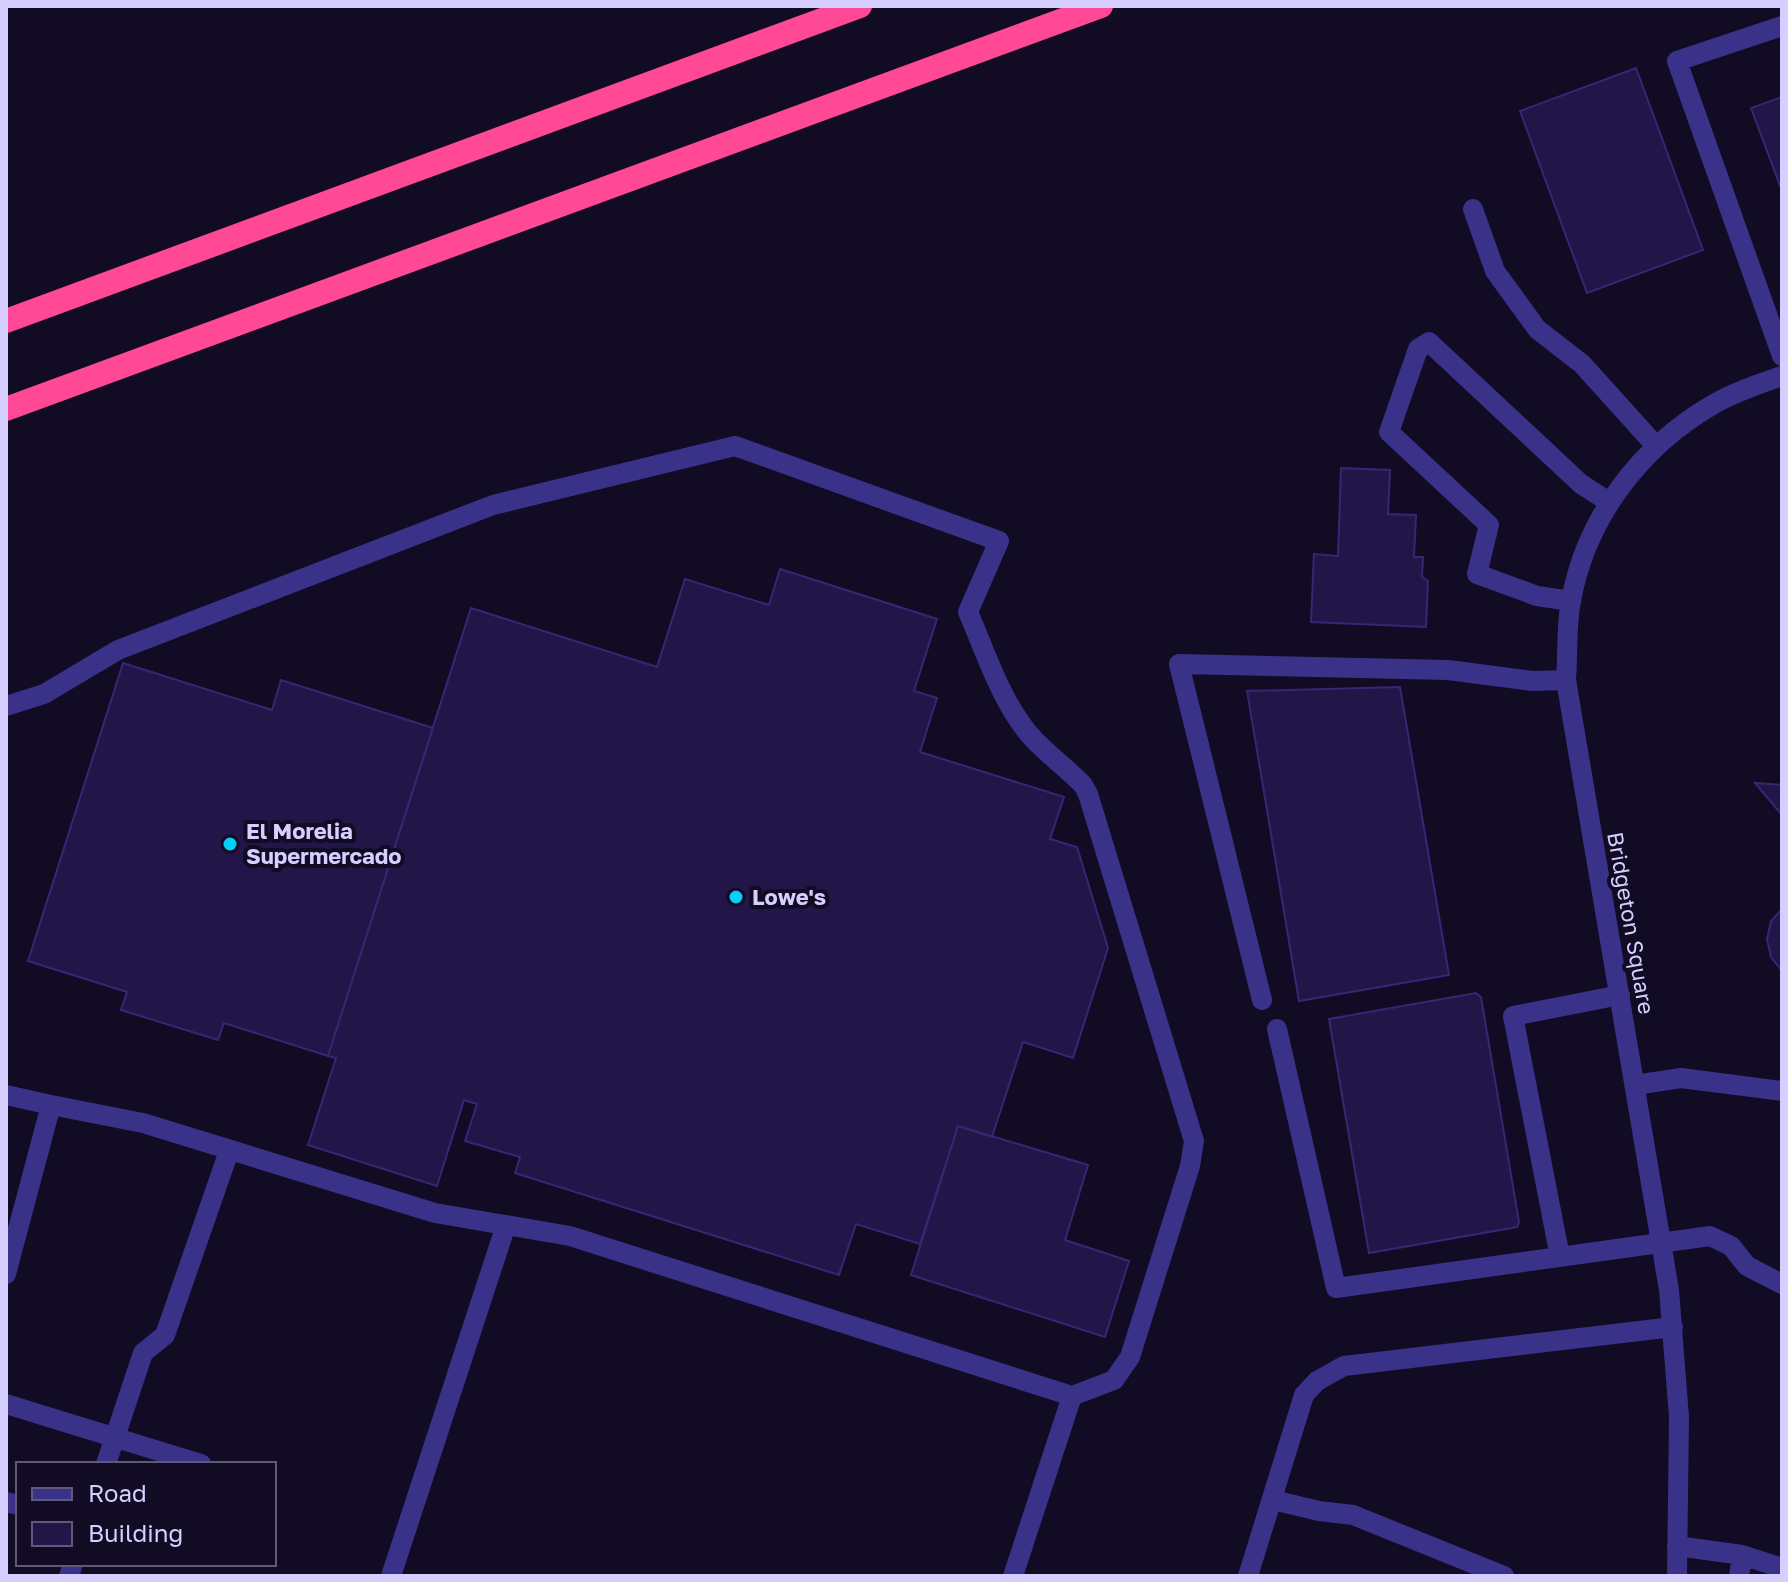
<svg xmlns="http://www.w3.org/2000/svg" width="1788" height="1582" font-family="'Golos Text',sans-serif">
<rect width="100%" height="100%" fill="#110b24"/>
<path fill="#221547" stroke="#3a2575" stroke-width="2" d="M1636,68L1703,250L1587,293L1520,111Z
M1782,97V191L1751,108Z
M1341,468L1390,470L1388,514L1416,515L1414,557H1423L1422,577L1428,581L1426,627L1311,622L1314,554L1338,556Z
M780,569L937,619L914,691L937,698L920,752L1064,797L1050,839L1077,847L1108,948L1073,1058L1023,1042L992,1137L958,1126L920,1244L856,1224L839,1275L515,1173L520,1157L465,1141L477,1104L464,1100L437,1186L308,1145L336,1058L328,1056L471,608L657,667L685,579L769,605Z
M123,663L272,710L281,680L433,728L328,1056L224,1023L218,1040L121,1010L127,992L28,961Z
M1400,687L1449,975L1299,1001L1247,691Z
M1755,783L1782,785V815Z
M1782,909V971L1771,957L1767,939L1771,921Z
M1476,993L1481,997L1519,1222L1517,1227L1369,1253L1329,1019Z
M958,1126L1088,1165L1065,1240L1129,1261L1105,1337L911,1275Z"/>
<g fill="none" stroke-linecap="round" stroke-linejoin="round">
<path stroke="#3a3188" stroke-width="20" d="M1782,26L1677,61L1782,356
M1473,209L1495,271L1537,329L1582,364L1656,446
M1571,601L1537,596L1477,574L1489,525L1389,432L1418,349L1429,342L1581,484L1609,502
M6,706L44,694L118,650L493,505L735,446L999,541L968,612C986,653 1000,699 1029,734C1045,753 1066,767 1083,785L1088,794L1194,1141L1190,1166L1130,1357L1114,1380L1072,1396
M1262,1000L1179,664L1448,670L1533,681L1566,680
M1277,1029L1336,1288L1710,1236L1731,1246L1747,1266L1782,1284
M1635,1085L1681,1078L1782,1091
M6,1095L51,1105L6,1274
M51,1105L143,1123L435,1213L570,1236L1072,1396L1013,1576
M1560,1257L1513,1016L1620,995
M6,1404L201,1464
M106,1464L143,1353L165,1335L229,1151
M1273,1500L1319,1511L1353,1515L1504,1576
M6,1502L18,1505
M1677,1546L1742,1555L1739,1576
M1742,1555L1782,1568
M69,1576L73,1564
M391,1576L506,1225
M1248,1576L1304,1395L1317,1381L1344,1366L1673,1327"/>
<path stroke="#3a3188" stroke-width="20" d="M1677,1576L1679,1417L1669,1290L1566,680C1568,654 1566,626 1571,601C1586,517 1641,446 1714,404C1735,392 1759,384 1782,376"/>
<path stroke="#ff4995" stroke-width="24" d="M6,321L860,6
M6,409L1101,6"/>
</g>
<g fill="#00d1f9" stroke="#110b24" stroke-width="3">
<circle cx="230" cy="844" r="8"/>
<circle cx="736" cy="897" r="8"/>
</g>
<g text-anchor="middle" stroke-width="8" stroke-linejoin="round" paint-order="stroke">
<g font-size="22" font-weight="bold" fill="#d6ceff" stroke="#110b24" text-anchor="start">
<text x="246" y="839">El Morelia<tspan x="246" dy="25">Supermercado</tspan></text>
<text x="752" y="905">Lowe's</text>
</g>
<g font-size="22" fill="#d6ceff" stroke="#110b24">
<text transform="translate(1631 923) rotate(80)" y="8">Bridgeton Square</text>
</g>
</g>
<rect width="1788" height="1582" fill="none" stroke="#d6ceff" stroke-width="16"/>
<rect x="16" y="1462" width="260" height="104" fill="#110b24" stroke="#60597c" stroke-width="2"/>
<rect x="32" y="1488" width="40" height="12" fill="#3a3188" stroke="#60597c" stroke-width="2"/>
<text x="88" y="1502" font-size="24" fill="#d6ceff">Road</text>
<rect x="32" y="1522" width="40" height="24" fill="#221547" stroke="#60597c" stroke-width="2"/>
<text x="88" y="1542" font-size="24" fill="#d6ceff">Building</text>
</svg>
